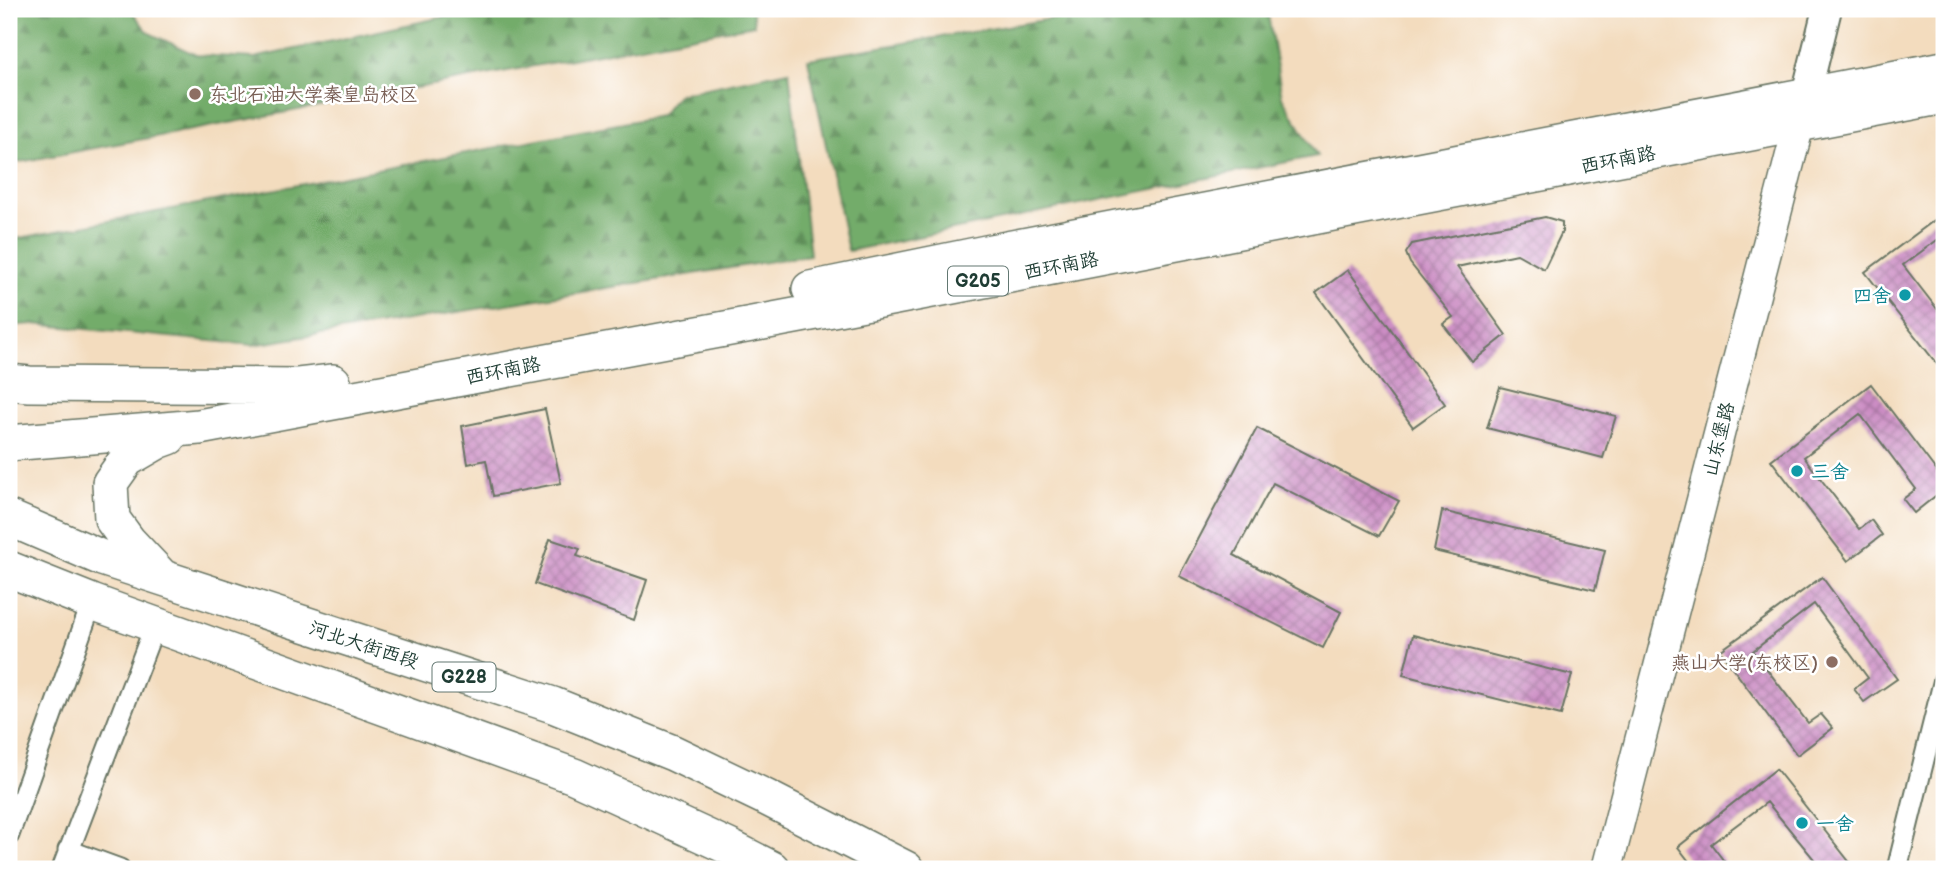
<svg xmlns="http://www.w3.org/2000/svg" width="1953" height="878" font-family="'Balsamiq Sans','LXGW WenKai TC',sans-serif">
<defs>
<pattern id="forest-firs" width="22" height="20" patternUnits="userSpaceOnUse" patternTransform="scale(1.75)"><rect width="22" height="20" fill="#73ac6b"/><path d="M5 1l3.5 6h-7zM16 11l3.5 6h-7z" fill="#5e8d59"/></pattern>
<pattern id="building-cross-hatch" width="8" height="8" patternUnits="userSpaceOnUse" patternTransform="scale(1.75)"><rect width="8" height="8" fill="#cc8dc4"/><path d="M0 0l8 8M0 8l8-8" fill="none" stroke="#a574a0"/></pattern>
</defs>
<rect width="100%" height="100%" fill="#fff"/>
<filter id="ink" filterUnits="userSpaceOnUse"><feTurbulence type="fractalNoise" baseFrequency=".0143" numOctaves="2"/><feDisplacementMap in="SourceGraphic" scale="14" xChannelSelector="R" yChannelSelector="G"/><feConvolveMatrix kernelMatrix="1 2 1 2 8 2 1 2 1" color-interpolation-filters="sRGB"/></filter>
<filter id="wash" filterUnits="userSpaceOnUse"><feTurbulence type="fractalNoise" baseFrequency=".00686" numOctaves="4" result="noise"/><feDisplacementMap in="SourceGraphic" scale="28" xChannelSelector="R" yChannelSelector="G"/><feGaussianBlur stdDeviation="1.57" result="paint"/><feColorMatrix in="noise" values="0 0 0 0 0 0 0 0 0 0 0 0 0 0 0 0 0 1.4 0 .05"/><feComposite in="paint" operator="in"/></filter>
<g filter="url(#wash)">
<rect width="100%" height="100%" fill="#f3dcbe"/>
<path fill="url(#forest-firs)" stroke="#497450" stroke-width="2" d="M9,9H130L149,33L196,55L254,58L480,9H752L754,25L9,164Z
M1110,9H1267L1282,97L1317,156L848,251L808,59Z
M789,71L810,255L253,345L33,324L9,326V240L660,116L678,94Z"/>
<g id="blocks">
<path fill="url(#building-cross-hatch)" d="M1944,213V235L1903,265L1944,318V373L1865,272Z
M1545,217L1562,222V232L1544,269L1517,254L1457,267L1506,335L1472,362L1443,324L1453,317L1410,263L1406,253L1412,244Z
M1348,270L1445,404L1413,427L1316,293Z
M1871,384L1944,481V489L1914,513L1903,499L1916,489L1860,414L1804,457L1859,529L1871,520L1882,535L1848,561L1771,460Z
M1500,387L1616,416L1603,458L1487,428Z
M545,409L561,483L493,496L486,460L468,464L462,426Z
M1257,428L1399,501L1379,536L1273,483L1234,555L1341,612L1323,648L1179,576Z
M1442,511L1605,550L1595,590L1434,551Z
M550,539L580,549L577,556L647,580L634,620L535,584Z
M1822,577L1897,679L1864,702L1854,689L1868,678L1814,604L1753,651L1808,723L1821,714L1833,728L1797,755L1720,651Z
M1413,635L1572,675L1561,715L1403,675Z
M1776,769L1855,869H1822L1767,802L1711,844L1730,869H1695L1678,847Z"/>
</g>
</g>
<g filter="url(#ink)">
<use href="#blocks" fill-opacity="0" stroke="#697564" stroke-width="2"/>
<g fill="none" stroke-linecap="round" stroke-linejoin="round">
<g stroke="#697564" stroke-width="23">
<path id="street" d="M9,835L92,602
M68,850L120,869
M62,869L155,625
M1897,869L1944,679"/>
</g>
<g stroke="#697564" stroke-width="32">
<path id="secondary" d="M1801,115L1827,9"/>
</g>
<g stroke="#697564" stroke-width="33">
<path id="primary" d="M1607,869L1799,124"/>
</g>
<g stroke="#697564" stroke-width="38">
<path id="highway" d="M810,289L991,252L1944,69
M9,382L29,384L298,386L333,382
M9,443L199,427L843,307L1944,96
M9,518L102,558L553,705L673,753L767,798L906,869
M9,569L92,602L574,776L729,847L772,869
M161,576L128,541L112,519L110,483L127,459L158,441L169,437"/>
</g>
<use href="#street" stroke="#fff" stroke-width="19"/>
<use href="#secondary" stroke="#fff" stroke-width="28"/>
<use href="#primary" stroke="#fff" stroke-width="30"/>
<use href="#highway" stroke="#fff" stroke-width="35"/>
</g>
</g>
<g fill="#8d6e63" stroke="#fff" stroke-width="2.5">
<circle cx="195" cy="94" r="7"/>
<circle cx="1832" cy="662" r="7"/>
</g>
<g fill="#0f9aa8" stroke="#fff" stroke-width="2.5">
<circle cx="1905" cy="295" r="7"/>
<circle cx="1797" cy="471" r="7"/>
<circle cx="1802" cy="823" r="7"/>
</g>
<g text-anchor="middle" stroke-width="5" stroke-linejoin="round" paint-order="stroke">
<g fill="#fff" stroke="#627771" stroke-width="2">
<rect x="948" y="266.5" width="60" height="29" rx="5"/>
<rect x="432.5" y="662.5" width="63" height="29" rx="5"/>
</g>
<g font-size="18" font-weight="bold" fill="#1f3d34">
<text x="978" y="287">G205</text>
<text x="464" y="683">G228</text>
</g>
<g font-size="19" fill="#785e54" stroke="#fff" text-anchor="start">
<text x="209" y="101">东北石油大学秦皇岛校区</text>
<text x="1818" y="669" text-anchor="end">燕山大学(东校区)</text>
</g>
<g font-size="19" fill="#1f3d34" stroke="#fff">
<text transform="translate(1618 159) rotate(-11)" y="7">西环南路</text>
<text transform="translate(1061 265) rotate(-11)" y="7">西环南路</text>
<text transform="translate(503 370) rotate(-11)" y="7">西环南路</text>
<text transform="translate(1718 439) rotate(-76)" y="7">山东堡路</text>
<text transform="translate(364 644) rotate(18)" y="7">河北大街西段</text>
</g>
<g font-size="19" fill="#0d838f" stroke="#fff" text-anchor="start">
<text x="1891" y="302" text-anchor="end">四舍</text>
<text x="1811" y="478">三舍</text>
<text x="1816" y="830">一舍</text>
</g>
</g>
<rect width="1953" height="878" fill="none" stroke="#fff" stroke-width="35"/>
</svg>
